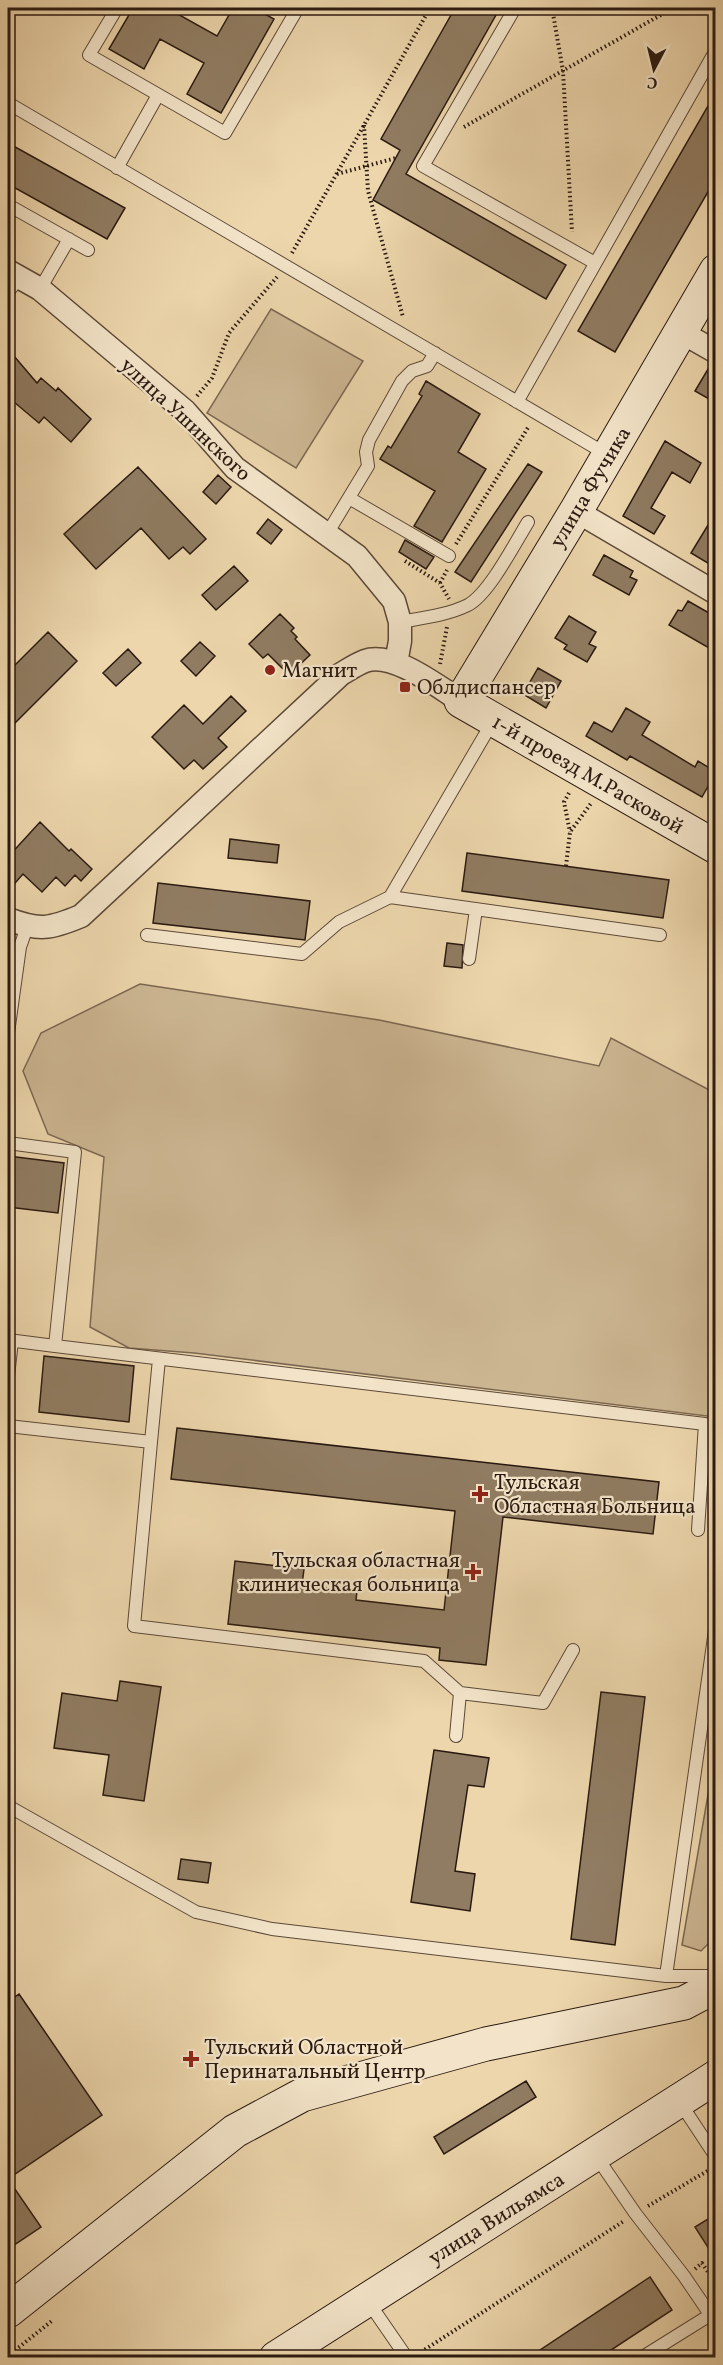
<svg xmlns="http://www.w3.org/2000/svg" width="723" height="2365" font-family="Vollkorn,serif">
<rect width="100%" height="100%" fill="#edd6ac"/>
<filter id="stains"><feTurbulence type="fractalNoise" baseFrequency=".00333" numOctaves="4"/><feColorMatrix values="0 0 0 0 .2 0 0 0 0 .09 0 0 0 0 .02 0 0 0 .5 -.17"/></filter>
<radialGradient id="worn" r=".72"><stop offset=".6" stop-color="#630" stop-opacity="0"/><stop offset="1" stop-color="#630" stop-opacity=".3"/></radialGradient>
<path fill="#ccb692" stroke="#7c6852" stroke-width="1.5" d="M271,309L363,361L296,468L207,413Z
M140,984L379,1020L599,1066L611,1038L715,1093V1417L194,1353L129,1348L90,1327L104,1157L48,1134L23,1071L41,1033Z
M715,1754V1937L701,1951L682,1945Z"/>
<path fill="#907c62" stroke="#2b1a11" stroke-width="1.5" d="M133,8H167L217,36L233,8H254L274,19L221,113L187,94L204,63L160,39L144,69L109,49Z
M455,8H500L406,174L566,265L546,299L373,200L400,150L381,139Z
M716,92V178L615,352L578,331Z
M8,143L125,208L107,239L8,184Z
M8,349L37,383L41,378L56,391L58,388L91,419L71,442L44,417L39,423L8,397Z
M711,364L716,365V403L695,391Z
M426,381L480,414L458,452L486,469L442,542L414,526L435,491L380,459L388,446L391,448L422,396L419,394Z
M665,441L701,463L690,483L672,472L651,508L665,516L654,534L623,516Z
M528,464L542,472L471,582L455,572Z
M138,467L206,539L190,554L183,547L169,559L141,528L96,569L64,534Z
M218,475L231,487L216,504L203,492Z
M716,512V568L691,553Z
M268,519L282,530L271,544L257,533Z
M405,540L434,557L426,569L399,552Z
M604,555L633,571L630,577L637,580L629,595L593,575Z
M234,566L248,581L216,610L202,595Z
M688,601L716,617V652L669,625L678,610L682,611Z
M280,614L294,628L291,631L297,637L295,639L310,655L289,675L268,654L263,658L249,644Z
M569,616L596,632L589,644L596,647L587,662L564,649L567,645L555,638Z
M48,632L77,661L8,730V672Z
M200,642L215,656L196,676L181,661Z
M128,649L141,663L116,686L103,673Z
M538,668L561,681L546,708L523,694Z
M231,696L246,711L218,738L227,747L203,769L194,760L184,769L152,737L184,705L203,724Z
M626,708L650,722L642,735L695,767L698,761L716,772L702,797L630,756L627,760L586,736L594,722L612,732Z
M40,822L69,851L71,849L92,869L81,881L75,875L65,886L56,877L42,892L23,874L8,891V857Z
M230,839L279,845L277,863L228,858Z
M467,853L669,880L663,918L462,891Z
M158,883L310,901L305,940L153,923Z
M447,943L463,945L462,968L444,966Z
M8,1156L64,1163L58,1213L8,1207Z
M44,1356L134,1366L129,1422L39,1412Z
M177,1428L659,1482L653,1534L503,1517L486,1665L439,1660L440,1648L228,1624L235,1561L304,1569L302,1585L357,1591L356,1600L444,1610L455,1511L171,1479Z
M120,1681L161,1687L144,1801L103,1795L109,1755L54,1748L62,1693L117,1701Z
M601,1692L645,1697L615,1945L571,1939Z
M434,1750L489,1758L484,1787L468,1785L455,1871L475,1874L470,1911L411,1902Z
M181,1859L211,1863L208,1883L178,1879Z
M19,1994L102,2115L8,2179L41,2227L8,2249V2002Z
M526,2081L536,2097L444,2154L434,2137Z
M716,2214V2260L695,2227Z
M650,2277L672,2310L599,2358H528Z"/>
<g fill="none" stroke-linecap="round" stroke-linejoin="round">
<g stroke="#5c4938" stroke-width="14">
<path id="lane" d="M117,8L89,55L225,133L295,13L286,8
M515,8L423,166L595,263
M8,103L608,455
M117,168L158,95
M8,205L88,250
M40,289L69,239
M8,292L19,278
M517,402L716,50
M349,498L449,556
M327,534L368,466L366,452L369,440L402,381L412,371L427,366L435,353
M400,622C422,618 448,615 468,605C489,594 515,543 528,522
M390,897L493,721
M147,935L302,954L339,922L390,897L660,935
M469,959L476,909
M8,1033L20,947L27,927
M8,1143L75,1152L55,1346L705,1424L698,1530
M8,1340L55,1346
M8,1376L12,1341
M8,1426L151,1442L159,1359
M151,1442L134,1626L424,1661L460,1693L456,1736
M460,1693L543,1703L573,1650
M8,1806L196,1912L272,1929L666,1976H716
M666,1976L716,1623
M679,2101L716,2157
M596,2156L635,2213L684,2276L716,2323
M367,2300L407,2358
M641,2358L710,2315"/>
</g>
<g stroke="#5c4938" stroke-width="25">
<path id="street" d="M8,271L40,289L185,411L235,468L357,556L394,601L400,622V641L396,663
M681,332L716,352
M576,511L716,593
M8,919C39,931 50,929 81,916L341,674C348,670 357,664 365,661C393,651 438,687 461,701"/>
</g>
<g stroke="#2b1a11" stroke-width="35">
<path id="secondary" d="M716,271L576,511L461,701L716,847
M8,2311L235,2131L302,2095L486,2044L684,2003L716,1986
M276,2358L716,2077"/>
</g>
<path stroke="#2b1a11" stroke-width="4" stroke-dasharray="1.5 3" stroke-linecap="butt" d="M552,8L563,71L572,232
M364,125L368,191L403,317
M464,127L673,8
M337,174L396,158
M715,222H716
M292,253L430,8
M197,396L212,378L229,333L277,277
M456,544L529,426
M405,561L440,583L449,599
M440,583L447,570
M440,664L447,627
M569,793L564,802L570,832
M566,866L570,832L592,802
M709,1961L716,1954
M648,2206L709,2170
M695,2269L702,2263L716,2284
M421,2352L624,2221
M8,2356L53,2320"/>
<use href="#lane" stroke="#f3e4c9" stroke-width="12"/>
<use href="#street" stroke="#f3e4c9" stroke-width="22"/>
<use href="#secondary" stroke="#f3e4c9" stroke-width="33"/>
</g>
<g fill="#8f2418" stroke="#f3e4c9" stroke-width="2">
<circle cx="270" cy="670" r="6"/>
<rect x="399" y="681" width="12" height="12" rx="3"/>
<path d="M477 1485h6v6h6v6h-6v6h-6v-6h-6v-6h6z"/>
<path d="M470 1563h6v6h6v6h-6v6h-6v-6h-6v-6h6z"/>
<path d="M188 2050h6v6h6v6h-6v6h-6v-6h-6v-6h6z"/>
</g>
<g text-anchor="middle" stroke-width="4.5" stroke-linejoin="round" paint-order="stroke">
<g font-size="21" fill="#2b1a11" stroke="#f3e4c9">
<text transform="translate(186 419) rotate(43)" y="7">улица Ушинского</text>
<text transform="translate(590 487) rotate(-59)" y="7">улица Фучика</text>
<text transform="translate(588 774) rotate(30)" y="7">1-й проезд М.Расковой</text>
<text transform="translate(496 2218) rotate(-32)" y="7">улица Вильямса</text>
</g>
<g font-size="21" fill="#2b1a11" stroke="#f3e4c9" text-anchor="start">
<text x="282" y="677">Магнит</text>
<text x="417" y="694">Облдиспансер</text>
<text x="494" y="1489">Тульская<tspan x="494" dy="24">Областная Больница</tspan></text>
<text x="460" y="1567" text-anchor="end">Тульская областная<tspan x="460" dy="24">клиническая больница</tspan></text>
<text x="204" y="2054">Тульский Областной<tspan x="204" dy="24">Перинатальный Центр</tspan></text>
</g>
</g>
<rect width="723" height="2365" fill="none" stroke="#edd6ac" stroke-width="30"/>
<rect x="9" y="9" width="705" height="2347" fill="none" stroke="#2b1a11" stroke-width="3"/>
<rect x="15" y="15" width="693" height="2335" fill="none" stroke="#2b1a11" stroke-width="1.5"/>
<g transform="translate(654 69) rotate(187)" stroke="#f3e4c9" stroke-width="4.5" paint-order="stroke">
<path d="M0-4.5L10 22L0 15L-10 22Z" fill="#2b1a11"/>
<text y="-9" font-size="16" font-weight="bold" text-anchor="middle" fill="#2b1a11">С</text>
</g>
<rect width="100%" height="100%" filter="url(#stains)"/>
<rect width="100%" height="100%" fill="url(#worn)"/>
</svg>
